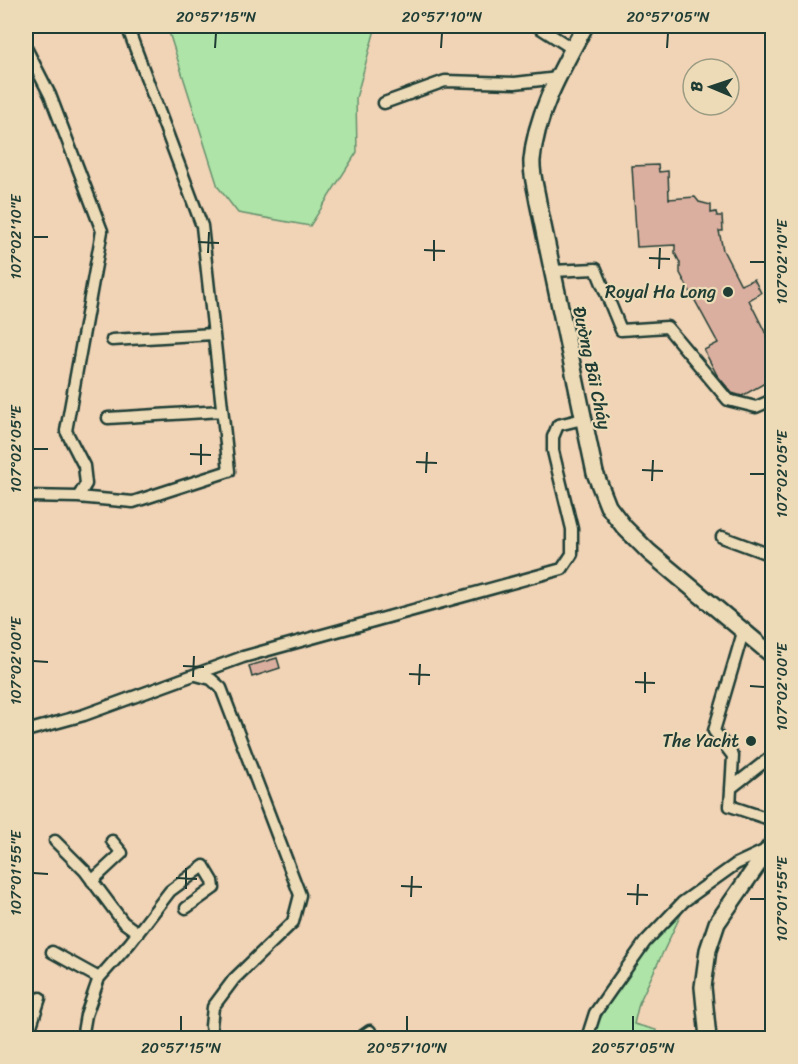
<svg xmlns="http://www.w3.org/2000/svg" width="798" height="1064" font-family="Sriracha,sans-serif">
<rect width="100%" height="100%" fill="#f1d3b6"/>
<filter id="ink" filterUnits="userSpaceOnUse"><feTurbulence type="fractalNoise" baseFrequency=".0167" numOctaves="2"/><feDisplacementMap in="SourceGraphic" scale="12" xChannelSelector="R" yChannelSelector="G"/><feConvolveMatrix kernelMatrix="1 2 1 2 8 2 1 2 1" color-interpolation-filters="sRGB"/></filter>
<g filter="url(#ink)">
<path fill="#aee4a7" stroke="#66906e" stroke-width="1.5" d="M167,26H376L356,98L357,152L310,226L238,213L218,187Z
M684,908L639,1003L634,1024L656,1030L655,1038H592C610,988 648,946 684,908Z"/>
<path fill="#dbaf9f" stroke="#1f3d34" stroke-width="1.5" d="M658,165L659,172L668,171L669,199L695,197L699,202L711,205V213L716,212L717,216H722L723,231H719L723,250L741,285L754,279L761,293L749,300L772,346V379L742,396L732,393L717,375L704,350L718,343L680,273V263L675,253V245L637,247L632,166Z
M277,658L280,668L252,677L249,666Z"/>
<g fill="none" stroke-linecap="round" stroke-linejoin="round">
<g stroke="#1f3d34" stroke-width="15">
<path id="minor" d="M537,26L573,49
M26,48L50,95L102,231L66,431L84,466L86,484L78,497L26,496
M384,103L445,81L515,83L558,78
M552,271L596,269L621,330L667,327L728,400L756,407L772,400
M112,340L213,334
M108,418L222,411
M78,497L133,502L229,471L202,226L127,26
M722,537L768,554L772,550
M744,629L714,731L733,756L730,806L772,820
M196,675L211,679L221,688L300,895L293,922L234,979L213,1007L211,1026L214,1038
M26,731L84,715L243,657L562,569L572,554V529L553,451V437L558,425L583,419
M731,788L772,756
M55,841L85,871L123,922L138,933
M92,881L122,853L112,841
M52,952L99,978
M27,1038L40,998
M82,1038L86,1015L99,978L130,943L170,891L204,866L213,881L214,888L186,908
M360,1038L370,1031
M587,1038L595,1013L611,990L645,942L683,902L736,864L766,850"/>
</g>
<g stroke="#1f3d34" stroke-width="20">
<path id="secondary" d="M585,26C563,67 536,112 532,160C531,173 536,189 538,202L595,473L608,506L624,527L649,552L772,655
M708,1038L703,987L708,950L717,923L772,844"/>
</g>
<use href="#minor" stroke="#eddbb8" stroke-width="10"/>
<use href="#secondary" stroke="#eddbb8" stroke-width="15"/>
</g>
</g>
<path fill="none" stroke="#1f3d34" stroke-width="2" d="M215,48L216,33M441,48L442,33M667,48L668,33M33,237H48M198,242L219,243M424,250L445,251M208,253L209,232M649,258L670,259M434,261V240M750,262H765M659,269L660,248M33,449H48M190,454L211,455M416,462L437,463M201,465V444M642,470L663,471M426,473L427,452M750,474H765M652,481L653,460M33,661L48,662M183,666L204,667M409,674L430,675M193,677L194,656M635,682L655,683M419,685L420,664M750,686L765,687M645,693V672M33,873L48,874M176,878L197,879M401,886L422,887M186,889V868M627,894L648,895M411,897L412,876M750,899H765M637,905L638,884M181,1031V1016M407,1031V1016M633,1031V1016"/>
<g fill="#1f3d34" stroke="#eddbb8" stroke-width="2">
<circle cx="728" cy="292" r="6"/>
<circle cx="751" cy="741" r="6"/>
</g>
<g text-anchor="middle" stroke-width="4.5" stroke-linejoin="round" paint-order="stroke">
<g font-size="18" fill="#1f3d34" stroke="#eddbb8" text-anchor="end">
<text x="716" y="298">Royal Ha Long</text>
<text x="739" y="747">The Yacht</text>
</g>
<g font-size="18" fill="#1f3d34" stroke="#eddbb8">
<text transform="translate(592 368) rotate(78)" y="6">Đường Bãi Cháy</text>
</g>
</g>
<rect width="798" height="1064" fill="none" stroke="#eddbb8" stroke-width="66"/>
<g transform="translate(711 87) rotate(272)"><circle r="28" fill="#eddbb8" stroke="#9b9c83" stroke-width="1.5"/>
<path d="M0-4.5L10 22L0 15L-10 22Z" fill="#1f3d34"/>
<text y="-9" font-size="16" font-weight="bold" text-anchor="middle" fill="#1f3d34">B</text>
</g>
<rect x="33" y="33" width="732" height="998" fill="none" stroke="#1f3d34" stroke-width="2"/>
<g font-size="15" text-anchor="middle" fill="#1f3d34">
<text x="216" y="22">20°57'15"N</text>
<text x="442" y="22">20°57'10"N</text>
<text x="668" y="22">20°57'05"N</text>
<text transform="translate(16 237) rotate(-90)" y="5">107°02'10"E</text>
<text transform="translate(782 262) rotate(-90)" y="5">107°02'10"E</text>
<text transform="translate(16 449) rotate(-90)" y="5">107°02'05"E</text>
<text transform="translate(782 474) rotate(-90)" y="5">107°02'05"E</text>
<text transform="translate(16 661) rotate(-90)" y="5">107°02'00"E</text>
<text transform="translate(782 687) rotate(-90)" y="5">107°02'00"E</text>
<text transform="translate(16 873) rotate(-90)" y="5">107°01'55"E</text>
<text transform="translate(782 899) rotate(-90)" y="5">107°01'55"E</text>
<text x="181" y="1053">20°57'15"N</text>
<text x="407" y="1053">20°57'10"N</text>
<text x="633" y="1053">20°57'05"N</text>
</g>
</svg>
